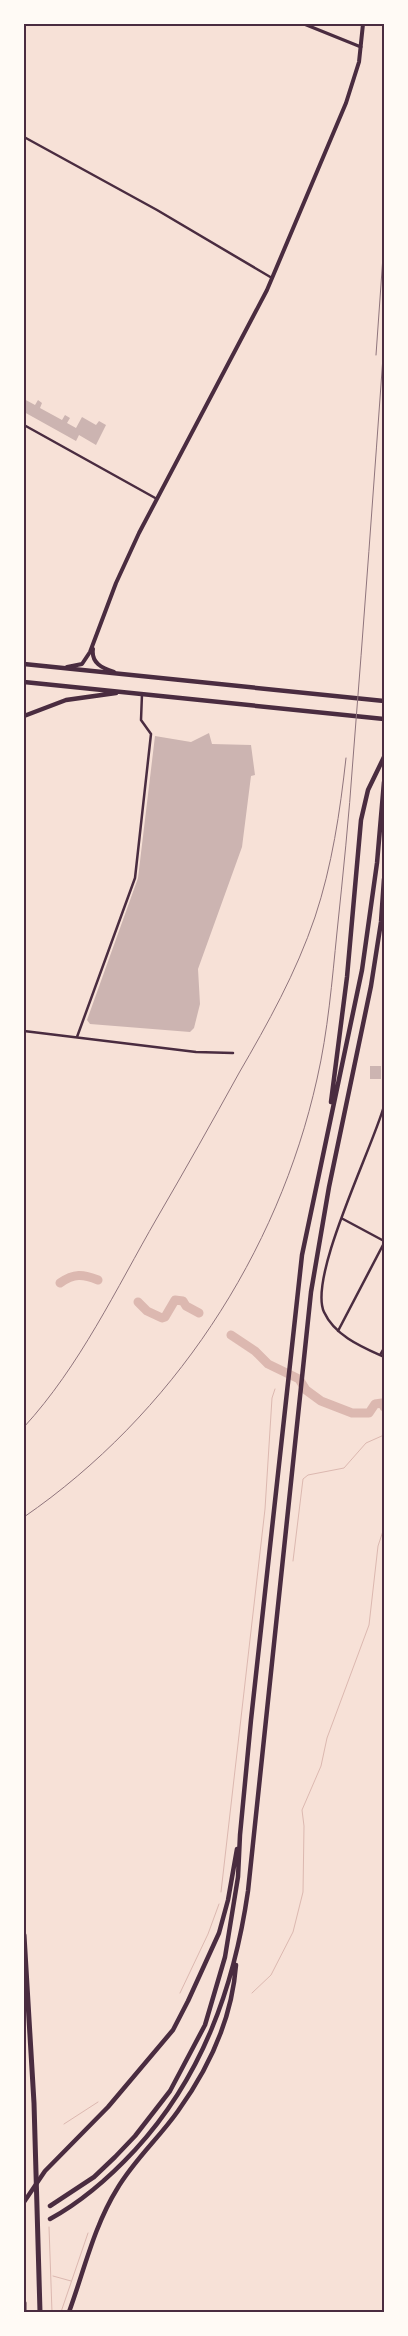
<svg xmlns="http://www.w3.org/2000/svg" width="408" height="2336" font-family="'IBM Plex Sans',sans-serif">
<rect width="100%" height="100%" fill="#f7e1d7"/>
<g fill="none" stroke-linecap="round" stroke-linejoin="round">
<path stroke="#dcb8b0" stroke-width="1" d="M293,1561L303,1479L308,1475L344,1468L366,1443L384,1435
M221,1892L265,1509L272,1398L275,1389
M180,1993L208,1934L219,1904
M252,1993L271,1975L293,1932L303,1892L304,1826L302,1810L321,1766L327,1738L369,1625L378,1546L384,1528
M64,2124L98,2102
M49,2227L52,2312
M53,2276L71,2281
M61,2312L88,2233"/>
<path stroke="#dcb8b0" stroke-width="9" d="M60,1283C74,1273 83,1274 98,1280
M138,1302L147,1311L162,1318L165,1317L175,1300L183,1301L186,1306L199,1313
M231,1335L255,1351L268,1364L299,1379L306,1390L321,1401L352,1413H369L375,1404L382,1403L384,1407"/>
</g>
<path fill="#ccb4b1" d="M24,399L35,405L38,400L42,403L40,408L62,420L65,415L70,418L67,423L76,428L82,417L96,425L99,421L106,425L96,445L79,435L76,441L24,412Z
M209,733L212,744L251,745L255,775L251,776L242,847L198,969L200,1004L194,1028L190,1032L90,1024L87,1020L138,878L155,736L191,742Z
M370,1066H381V1079H370Z"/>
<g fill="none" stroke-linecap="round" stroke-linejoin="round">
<path stroke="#4a2c40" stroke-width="2.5" d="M24,137L157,210L272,278
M24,425L157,499
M24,1031L196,1052L233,1053
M77,1037L135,878L151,734L141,720L142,694
M384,1106C372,1149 308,1277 324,1312C335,1336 362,1347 384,1357
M343,1219L384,1241
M338,1331L384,1243
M380,1355L384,1348"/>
<path stroke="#4a2c40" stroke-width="3" d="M304,24L361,47"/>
<path stroke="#4a2c40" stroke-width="4" d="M93,649C91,663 102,668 114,672
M67,667L82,664L90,652L116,583L139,533L267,290L346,103L359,62L363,24"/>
<path stroke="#4a2c40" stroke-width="4.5" d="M331,1102L347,977L361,820L368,790L384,757
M24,2202L45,2171L108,2107L173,2030L188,2001L219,1933L228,1900L237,1849
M50,2206L94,2177L115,2157L135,2136L170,2091L205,2025L225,1957L238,1877L240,1835L251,1720L302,1255L362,970L377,863L384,782
M50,2219C83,2201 109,2178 135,2150C202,2077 234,1988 248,1891L311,1292L329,1187L371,986L381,922L384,879
M69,2312C84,2271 94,2226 117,2189C134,2160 159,2138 178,2111C209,2068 232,2018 236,1965"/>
<path stroke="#4a2c40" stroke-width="4.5" d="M24,664L384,701
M24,682L384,719
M24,716L66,700L116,693"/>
<path stroke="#4a2c40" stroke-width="5" d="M24,1935L34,2103L40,2312
M24,2303V2312"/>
<path stroke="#8f747c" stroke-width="1" d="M376,355L384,242
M24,1427C80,1366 116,1289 157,1218C185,1170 212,1122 239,1073C268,1023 296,973 315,917C332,866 340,812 346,758
M24,1517C172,1415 278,1254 317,1079C328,1031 332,981 337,932C343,875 349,817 353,759C364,621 374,482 384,343"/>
</g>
<rect width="408" height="2336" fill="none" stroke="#fffaf5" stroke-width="50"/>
<rect x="25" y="25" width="358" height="2286" fill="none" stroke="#4a2c40" stroke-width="2"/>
</svg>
